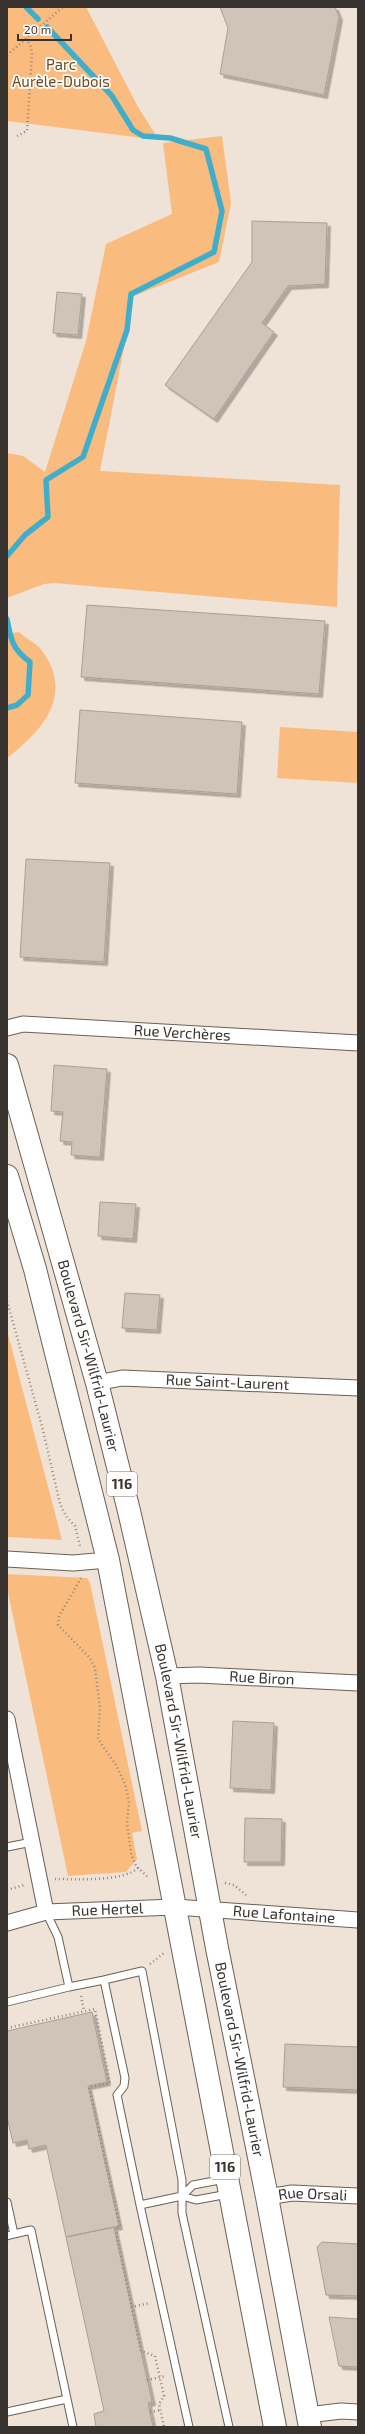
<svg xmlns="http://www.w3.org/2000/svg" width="365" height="2434" font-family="'Exo 2',sans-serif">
<defs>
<filter id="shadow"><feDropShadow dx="3.5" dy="3.5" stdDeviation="0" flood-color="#0004"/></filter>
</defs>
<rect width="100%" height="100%" fill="#efe2d6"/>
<path fill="#f9bc7e" d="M7,7H86L138,107L159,140L7,121Z
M222,136L231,203L219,262L134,296L100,471L340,485L337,607L54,583L44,584L7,598V453L23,456L45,472L86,341L106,244L172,214L163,143Z
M19,632C26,639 37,643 43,652C74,696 42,731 7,758V634Z
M280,727L358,732V783L277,778Z
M7,1330L62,1540L7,1537Z
M7,1574L87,1578L90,1583L142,1831L132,1833L137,1859L126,1872L68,1876L7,1588Z"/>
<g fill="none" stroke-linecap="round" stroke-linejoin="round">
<path stroke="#40aecb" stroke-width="5.5" d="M26,7L38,19
M7,556L25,535L48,517L46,480L83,457L127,330L131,294L214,252L222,211L206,149L170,138L143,136L133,130L112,96L47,27
M7,619C11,640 12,649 30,662L28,695L17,705L7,708"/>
</g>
<path fill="#d0c3b7" stroke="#ab9e93" filter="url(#shadow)" d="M220,7H335L339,17L324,95L220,74L228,28Z
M252,221L327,223L325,284L288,286L262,323L274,332L214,419L165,385L252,262Z
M57,292L82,294L78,335L53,333Z
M87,605L325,621L319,694L81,677Z
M80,710L242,722L237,794L75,783Z
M26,859L110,863L104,962L20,957Z
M54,1065L107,1069L100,1157L71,1155L72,1142L60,1141L63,1112L51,1111Z
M100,1202L136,1204L133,1239L98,1236Z
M125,1293L160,1295L157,1330L122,1328Z
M233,1721L274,1723L271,1790L230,1788Z
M245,1818L282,1819L281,1862H244Z
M92,2012L107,2082L88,2086L119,2226L66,2237L46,2145L29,2149L27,2140L13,2143L7,2117V2031Z
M285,2044L358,2047V2090L283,2087Z
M114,2227L152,2402L148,2403L153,2427H96L94,2414L104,2411L66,2237Z
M322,2242L358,2244V2296L326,2295L317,2247Z
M329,2317L358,2319V2367L339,2366Z"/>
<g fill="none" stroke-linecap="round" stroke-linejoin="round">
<g stroke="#6b6055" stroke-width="9">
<path id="service" d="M7,1847L32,1842
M46,1912L58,1937L69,1987L104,1980L125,2078L124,2086L117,2095L140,2205L182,2196L196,2200L228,2194
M104,1980L142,1971L182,2180V2213L229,2427
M7,2002L69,1987
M182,2196L193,2185L225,2179
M7,2202L14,2234L7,2236
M140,2205L189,2427
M14,2234L31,2230L73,2427
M7,2412L67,2399"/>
</g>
<g stroke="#6b6055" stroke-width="17">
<g id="minor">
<path id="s1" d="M7,1028L23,1024L358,1043"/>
<path id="s2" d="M97,1383L122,1378L358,1388"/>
<path d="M7,1559L73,1563L108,1560"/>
<path id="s3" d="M167,1676L199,1675L358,1683"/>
<path d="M7,1719L46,1912"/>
<path id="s4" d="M7,1923L46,1912L175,1907L358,1920"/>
<path id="s5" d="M267,2197L292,2193L358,2196"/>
<path d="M308,2415L341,2411L358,2412"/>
</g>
</g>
<g stroke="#6b6055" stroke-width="24">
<g id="primary">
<path id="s6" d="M7,1065L97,1383L129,1511L167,1676L217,1948L267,2197L310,2427"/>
<path d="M7,1176L35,1269L108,1560L275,2427"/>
</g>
</g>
<path stroke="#90877e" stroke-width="2.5" stroke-dasharray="1 3" stroke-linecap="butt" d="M7,55L63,7
M17,136L27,131L32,54L31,47L26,38
M7,1301L43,1430L60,1504L66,1516L75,1526L80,1546
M81,1578L59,1616L58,1625L90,1658L95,1668L100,1707L98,1739L116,1765L125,1784L129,1802L127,1823L131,1853L136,1866L148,1877
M55,1879C77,1879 122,1882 138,1868
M225,1883L234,1885L246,1895
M7,1890L24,1885
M150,1964L164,1953
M81,1996L84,2011
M7,2028L95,2009L110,2083L89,2087L120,2227L115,2228L141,2351L155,2356L164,2396L159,2404L164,2427
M131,2307L150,2303
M147,2380L166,2376
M150,2412L161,2410"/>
<use href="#service" stroke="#fff" stroke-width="7"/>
<use href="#minor" stroke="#fff" stroke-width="15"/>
<use href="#primary" stroke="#fff" stroke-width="22"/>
</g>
<g text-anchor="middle" stroke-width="3.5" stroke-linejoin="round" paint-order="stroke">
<g fill="#fff" stroke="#74706d" stroke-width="1">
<rect x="107" y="1472" width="30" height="24" rx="3"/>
<rect x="210" y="2155" width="30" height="24" rx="3"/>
</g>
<g font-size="14" font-weight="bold" fill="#38332e">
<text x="122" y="1489">116</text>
<text x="225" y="2172">116</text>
</g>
<g font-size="15" fill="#72491b" stroke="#fff">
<text x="61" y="70">Parc<tspan x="61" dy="17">Aurèle-Dubois</tspan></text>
</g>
<g font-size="15" fill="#38332e" stroke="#fff">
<text dy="5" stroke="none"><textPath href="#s1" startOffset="176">Rue Verchères</textPath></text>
<text dy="5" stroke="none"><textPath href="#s6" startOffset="302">Boulevard Sir-Wilfrid-Laurier</textPath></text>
<text dy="5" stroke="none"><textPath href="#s2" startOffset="131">Rue Saint-Laurent</textPath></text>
<text dy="5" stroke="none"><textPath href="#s3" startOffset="95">Rue Biron</textPath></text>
<text dy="5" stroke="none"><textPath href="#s6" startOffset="698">Boulevard Sir-Wilfrid-Laurier</textPath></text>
<text dy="5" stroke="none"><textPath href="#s4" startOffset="102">Rue Hertel</textPath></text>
<text dy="5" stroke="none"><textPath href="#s4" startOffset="279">Rue Lafontaine</textPath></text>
<text dy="5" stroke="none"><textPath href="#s6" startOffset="1022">Boulevard Sir-Wilfrid-Laurier</textPath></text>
<text dy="5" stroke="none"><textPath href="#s5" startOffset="46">Rue Orsali</textPath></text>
</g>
</g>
<rect width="365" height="2434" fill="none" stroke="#38332e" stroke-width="16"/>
<path d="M18 34v6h53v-6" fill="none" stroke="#38332e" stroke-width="2"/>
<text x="24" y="34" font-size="12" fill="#38332e" stroke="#ffffff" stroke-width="3" paint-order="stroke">20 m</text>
</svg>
